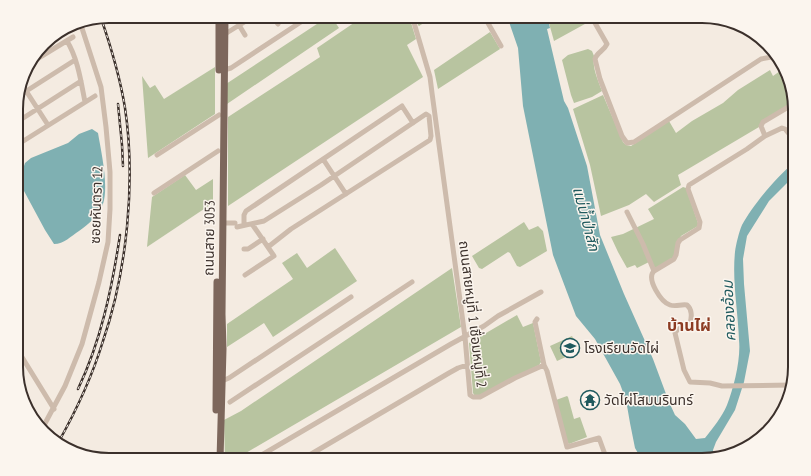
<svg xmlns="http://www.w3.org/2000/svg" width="811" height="476" font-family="'PT Sans Narrow','Noto Sans Thai',sans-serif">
<rect width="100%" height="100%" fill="#f4ebe1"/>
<path fill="#b8c4a0" d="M329,16H331L339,28L227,104L226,84Z
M364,16H409L416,39L407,45L423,77L228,206V117L320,57L317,48Z
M415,16H435L419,26L418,25Z
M547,16H592L594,19L554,41Z
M490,32L500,49L438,89L434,70Z
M588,49L592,51L594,56C592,68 598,80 602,91L592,97L574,103L571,95L562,60L568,55Z
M215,67V114L148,158L142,76L150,88L155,85L164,99Z
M783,69L794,101L759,127L678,175L681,185L654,202L646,194L629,205L601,216L590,165L573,109L603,95L623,142L626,145L631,146L669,121L676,133L692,121L723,103L738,90L770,70L773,76Z
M185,175L196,190L213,179V203L147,247L152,197Z
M683,187L686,188L698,223V226L681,236L673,259L655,269L651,261L637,268L635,265L627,268L618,252L611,237L623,234L654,219L648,209Z
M524,222L529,230L538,226L543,231L547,251L520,267L517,266L510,253L508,252L482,269L479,268L472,256Z
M335,248L357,281L273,337L264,323L227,347V324L293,279L282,263L297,253L307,268Z
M452,268L461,327L234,460H225L224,420L241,411Z
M517,315L523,327L533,323L541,362L539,365L480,395L475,396L473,393L469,343Z
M572,336L579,351L557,361L550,346Z
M567,396L568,397L574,419L580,417L587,437L569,444L567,442L556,400Z"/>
<path fill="#7fb0b2" d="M507,16H547L550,28L547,29L564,101L568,108L587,166L600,235L624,294L653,359L669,402L675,415L685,424L696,439L705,438C713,428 722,417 727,405C734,387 741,359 739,340C738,311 732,281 735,252C736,244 739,232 742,225C753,205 777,176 795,162V175L769,201L747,236L743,259L744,284L750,351L744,382L735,410L716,442L713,450L714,458L708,460H642L635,448L630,423L626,400L620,384L595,339L576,316L553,255L523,106L518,48Z
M92,129L98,133C101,151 109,186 103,204C99,215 88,225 79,231C71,236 64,244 54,244L45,230L17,178V175L23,169L25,163L31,158L68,143L79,134Z"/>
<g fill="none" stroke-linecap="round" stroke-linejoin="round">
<path stroke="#cdbbac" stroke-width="5" d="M272,16L278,24
M412,16L430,77L432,93L465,337L470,395L473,397H480L515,378L544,365L547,371L567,447L599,438L607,460
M484,16L501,46
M591,16L607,44C604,51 597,52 595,59L600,79L622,136L627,143L634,142L761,59L777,56
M239,25L245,35
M225,34L254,16
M67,41C78,59 81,82 85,102
M27,65L73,37
M224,70L231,68L310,16
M21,83L48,125
M17,97L75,60
M17,122L81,81
M765,136L782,128L785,129L790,135H795
M17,145L95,96
M157,155L219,115
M323,159L346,194
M154,193L218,151
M627,212L643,244L654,271
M223,223H235
M244,225V215L246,211L402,106L413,123
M237,227L264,221L321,185L426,114L429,116L431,136L430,140L291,229L268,247
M244,249H248L263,239
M245,275L274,256L252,224
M795,287L793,298L795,310
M537,319L535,322L544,365
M17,349L54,409
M222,381L229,378L351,297
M791,385L722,386L710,383L690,382L684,370L675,333L677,330L690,323C692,317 692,309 687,305C681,304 676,307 670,305C661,302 646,279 654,271L674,259L676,255L678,243L680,240L699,228L700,222L688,189L689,185L747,149L765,136L761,126L763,122L795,103
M230,402L412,282
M42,429L65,386L82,344L99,282L108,242L110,209V172L106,127L101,87L80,22
M253,460L451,344L484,326L498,316L541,292
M301,460L449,373L458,368L467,365"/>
<path stroke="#7d675c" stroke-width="7" d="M219,70V16
M216,410L217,282
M220,460L223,349L222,314L225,16"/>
<g stroke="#3b302b" stroke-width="2.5">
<path id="rail" d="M118,104L122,145L123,166
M78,389C101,341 112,288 120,235
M58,443C76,411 92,377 103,341C127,271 136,181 125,108C120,77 111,47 101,18"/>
</g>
<use href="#rail" stroke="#fbf5ee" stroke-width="1" stroke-dasharray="3" stroke-linecap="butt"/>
</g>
<defs>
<g id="school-ring" transform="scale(1)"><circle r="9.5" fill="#fbf5ee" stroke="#1f5a5e" stroke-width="1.5"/><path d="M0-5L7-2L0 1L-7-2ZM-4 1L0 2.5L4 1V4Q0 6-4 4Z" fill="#1f5a5e"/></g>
<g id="temple-ring" transform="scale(1)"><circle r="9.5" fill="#fbf5ee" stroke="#1f5a5e" stroke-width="1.5"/><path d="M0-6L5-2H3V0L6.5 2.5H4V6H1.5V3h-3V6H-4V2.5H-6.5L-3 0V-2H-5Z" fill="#1f5a5e"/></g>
</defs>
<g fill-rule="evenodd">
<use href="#school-ring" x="570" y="348"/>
<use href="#temple-ring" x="590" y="400"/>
</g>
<g text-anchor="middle" stroke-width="3" stroke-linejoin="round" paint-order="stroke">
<g font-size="14" fill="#3b302b" stroke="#fbf5ee">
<text transform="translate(96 205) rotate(-88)" y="5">ซอยหันตรา 12</text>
<text transform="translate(209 238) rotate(-89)" y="5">ถนนสาย 3053</text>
<text transform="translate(473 314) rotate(83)" y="5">ถนนสายหมู่ที่ 1 เชื่อมหมู่ที่ 2</text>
</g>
<g font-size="14" fill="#3b302b" stroke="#fbf5ee" text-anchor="start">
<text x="584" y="353">โรงเรียนวัดไผ่</text>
<text x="604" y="405">วัดไผ่โสมนรินทร์</text>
</g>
<g font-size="15" font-style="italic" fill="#1f5a5e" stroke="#fbf5ee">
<text transform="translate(586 219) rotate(75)" y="5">แม่น้ำป่าสัก</text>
<text transform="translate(729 311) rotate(-93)" y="5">คลองอ้อม</text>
</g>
<g font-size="16" font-weight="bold" fill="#8c3b22" stroke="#fbf5ee">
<text x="689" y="331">บ้านไผ่</text>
</g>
</g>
<path d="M0 0H811V476H0ZM109 23H702A86 86 0 0 1 788 109V367A86 86 0 0 1 702 453H109A86 86 0 0 1 23 367V109A86 86 0 0 1 109 23Z" fill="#fbf5ee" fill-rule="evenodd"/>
<path fill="none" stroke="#3b302b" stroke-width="2" d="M109 23H702A86 86 0 0 1 788 109V367A86 86 0 0 1 702 453H109A86 86 0 0 1 23 367V109A86 86 0 0 1 109 23Z"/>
</svg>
